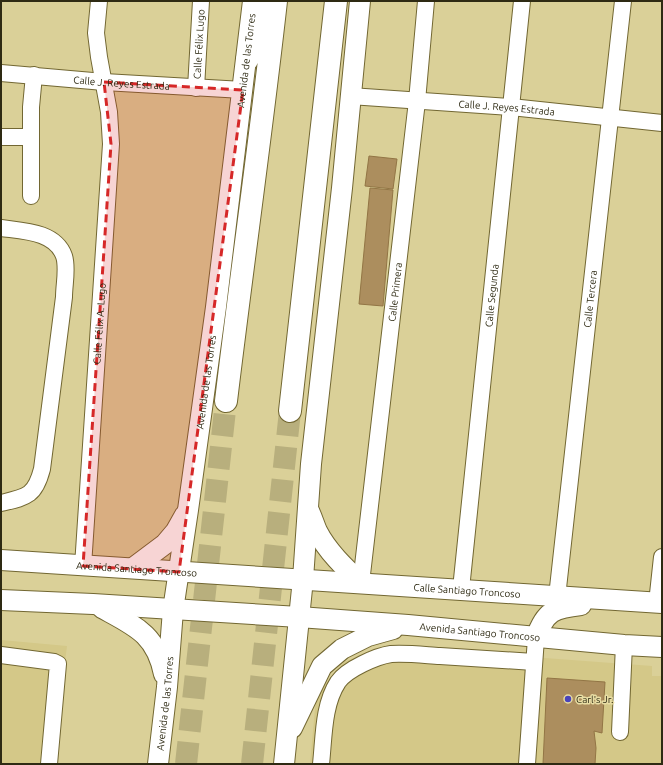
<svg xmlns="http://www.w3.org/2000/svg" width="663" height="765" font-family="Ubuntu,sans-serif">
<rect width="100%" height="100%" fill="#dad098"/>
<path fill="#d4c888" d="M1,640L67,646L52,764H1Z
M396,647L652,666V676H662V764H310L316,698L333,674L344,662L377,648Z"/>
<path fill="#ac8e5e" stroke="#927545" d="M369,156L397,159L393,189L365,186Z
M370,188L393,190L383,306L359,304Z
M547,678L605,682L602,733L594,731L596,748L595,764H543Z"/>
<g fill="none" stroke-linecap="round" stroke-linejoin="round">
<path stroke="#b8af7d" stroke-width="22" stroke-dasharray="22 11" stroke-linecap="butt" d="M186,764L226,401
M252,764L290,411"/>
<g stroke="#726732" stroke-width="18">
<g id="minor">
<path id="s1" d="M1,73L104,82L243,90"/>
<path id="s2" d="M196,88L201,1"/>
<path id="s3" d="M350,96L511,107L662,123"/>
<path d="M1,137H31"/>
<path d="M31,196V107L34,75"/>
<path d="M1,228C22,231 55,231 64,256C68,268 64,284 64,297L42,469C35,496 27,497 1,503"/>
<path id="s4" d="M83,566L111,144L109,112L99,57L96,33L99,1"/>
<path id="s5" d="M361,583L417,101L426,1"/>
<path id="s6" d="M461,589L522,1"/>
<path id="s7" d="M557,597L623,1"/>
<path d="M657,603L662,557"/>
<path d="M1,655L54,662L58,664L49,764"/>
<path d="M620,732L624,645"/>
<path d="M321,764C324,737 323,705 338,682C347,669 377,656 391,654C407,653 424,655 440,656C471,658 502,660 534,662"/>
<path d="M527,764L536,638"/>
</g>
</g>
<g stroke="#726732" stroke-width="22">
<g id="major">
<path d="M309,511C312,517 314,524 317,531C327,551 345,568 361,583"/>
<path id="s8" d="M1,560L662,603"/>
<path d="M133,568L165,544L176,531L185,515"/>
<path id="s9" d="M1,600L93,604L299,617L408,625L624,645L662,647"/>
<path d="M102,608C135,626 156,634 164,674"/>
<path d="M536,638C545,611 554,608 581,605"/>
<path d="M292,728L322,666L342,649L368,636L393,629"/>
<path id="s10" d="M158,764L167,687L173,610L188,510L216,307L253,1"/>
<path d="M284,764L303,579L311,464L342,188L360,1"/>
</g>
</g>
<g stroke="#726732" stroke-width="24">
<path id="highway" d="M247,60L267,1
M226,401C242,268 261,135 276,1
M290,411L336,1"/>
</g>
<use href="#minor" stroke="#fff" stroke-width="16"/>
<use href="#major" stroke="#fff" stroke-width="20"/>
<use href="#highway" stroke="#fff" stroke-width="22"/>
</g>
<path fill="#d62828" fill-opacity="0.2" stroke="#d62828" stroke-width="3" stroke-dasharray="8 5" stroke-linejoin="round" d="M104,82L243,90L179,572L83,566L111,144Z"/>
<circle fill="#4a44bb" stroke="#e8dda4" stroke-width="1.5" cx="568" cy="699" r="4"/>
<g text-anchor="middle" stroke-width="3" stroke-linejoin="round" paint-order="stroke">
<g font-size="10" fill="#2e2a13" stroke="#e8dda4">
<text dy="4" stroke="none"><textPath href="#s2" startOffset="44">Calle Félix Lugo</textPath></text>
<text dy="4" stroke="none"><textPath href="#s10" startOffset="709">Avenida de las Torres</textPath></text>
<text dy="4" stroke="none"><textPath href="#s1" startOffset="121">Calle J. Reyes Estrada</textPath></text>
<text dy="4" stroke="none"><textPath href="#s3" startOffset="157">Calle J. Reyes Estrada</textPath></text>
<text dy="4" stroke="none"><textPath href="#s5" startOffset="293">Calle Primera</textPath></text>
<text dy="4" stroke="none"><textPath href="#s6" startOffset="295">Calle Segunda</textPath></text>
<text dy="4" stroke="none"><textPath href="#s7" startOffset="300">Calle Tercera</textPath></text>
<text dy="4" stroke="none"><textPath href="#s4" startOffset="243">Calle Félix A. Lugo</textPath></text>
<text dy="4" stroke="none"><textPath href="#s10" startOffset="385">Avenida de las Torres</textPath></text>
<text dy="4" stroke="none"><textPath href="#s8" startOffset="136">Avenida Santiago Troncoso</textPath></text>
<text dy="4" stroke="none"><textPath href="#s8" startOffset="467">Calle Santiago Troncoso</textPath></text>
<text dy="4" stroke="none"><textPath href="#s9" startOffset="480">Avenida Santiago Troncoso</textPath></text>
<text dy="4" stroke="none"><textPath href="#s10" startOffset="61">Avenida de las Torres</textPath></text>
</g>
<g font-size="10" fill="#2e2a13" stroke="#e8dda4" text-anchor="start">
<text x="576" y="703">Carl's Jr.</text>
</g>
</g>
<rect width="663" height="765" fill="none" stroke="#2e2a13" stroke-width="4"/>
</svg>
